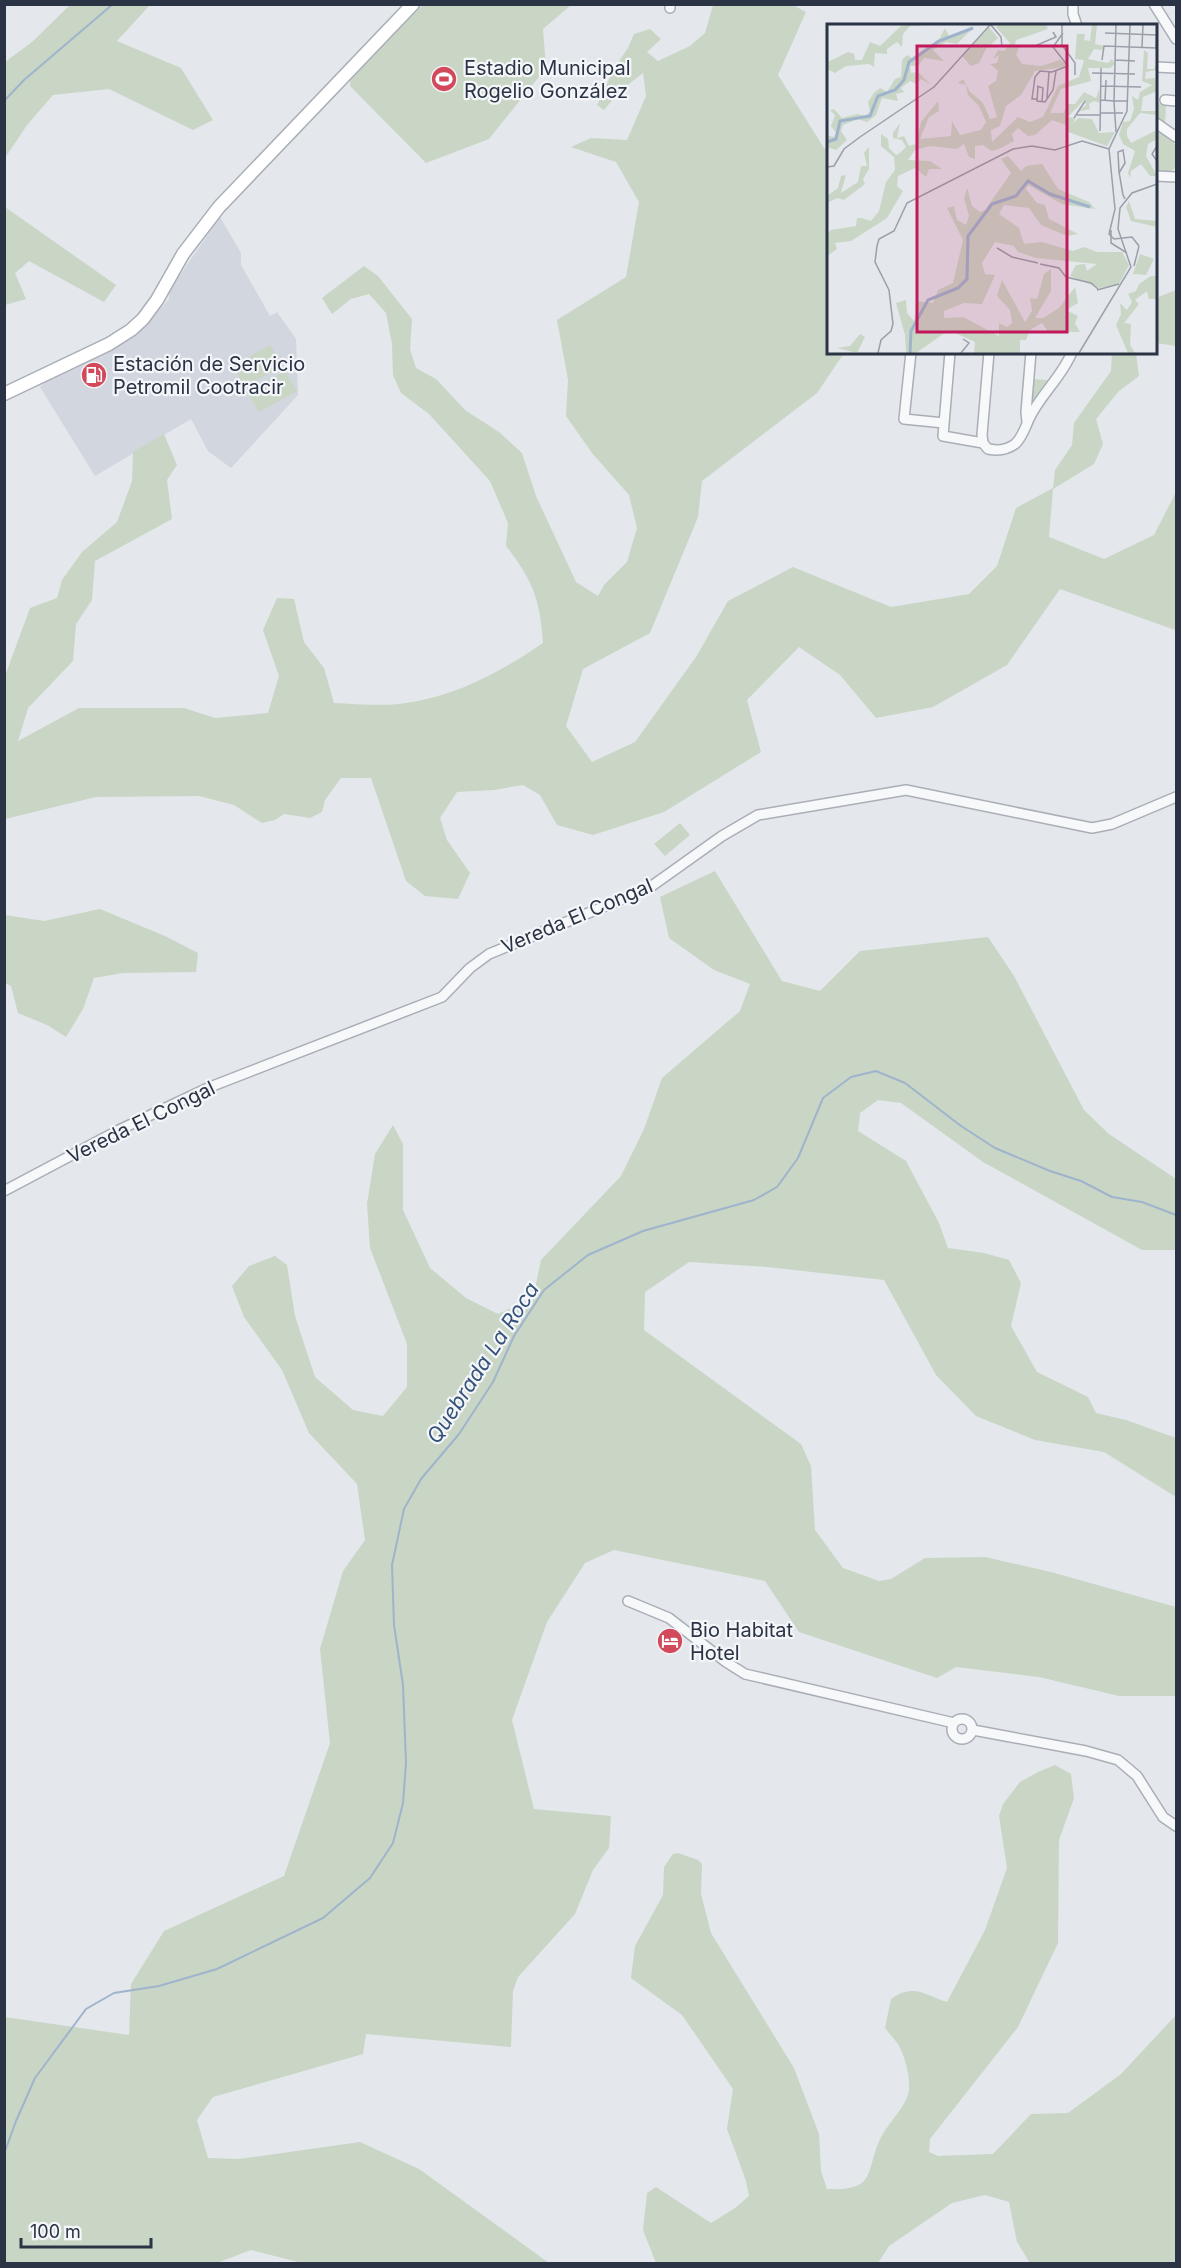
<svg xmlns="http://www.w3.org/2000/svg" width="1181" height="2268" font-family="Inter,sans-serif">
<rect width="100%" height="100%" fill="#e4e7ec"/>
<path fill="#d2d6de" d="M220,217L241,253V265L270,316L277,312L296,339L298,395L231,468L208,451L191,419L95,476L40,387L51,377L141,330L169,299V291Z"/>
<path fill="#c9d6c5" d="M70,5H150L117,41L181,68L213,120L193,130L109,89L53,95L27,125L5,158V62L32,42Z
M423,5H571L543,29L546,68L489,139L426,163L350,86L351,73Z
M713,5H793L806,12L778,75L824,148L828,149V352L844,353L817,393L702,481L698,517L650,633L583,669L566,726L592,762L635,742L696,657L728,601L793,567L891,607L969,594L997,566L1016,508L1053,488L1055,470L1072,445L1074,423L1111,371L1112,353H1136L1139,376L1119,391L1096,419L1103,444L1094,464L1053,489L1049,537L1104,559L1154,535L1176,492V635L1175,630L1060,589L1007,665L933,707L876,718L840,675L799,647L747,700L761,752L664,812L593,835L557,825L540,795L523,785L494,790L457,792L440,818L447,840L470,873L458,899L425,896L406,881L371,778H341L325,800L322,812L310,818L284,814L275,820L262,823L234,805L199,796L96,797L5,819V676L30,608L57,598L62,580L82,552L117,522L132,481L133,452L164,434L177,465L167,480L172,519L95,561L92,600L76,624L73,661L28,708L18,741L79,708H184L215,718L268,713L279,676L263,630L277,598L294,599L304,642L324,668L334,703C355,704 378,706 399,704C453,698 499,673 543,643C540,599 533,581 506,546L508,523L490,481L429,414L401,393L393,375L392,344L386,313L369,294L351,299L332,314L322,298L364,266L378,276L412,319L410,349L416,368L436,379L465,410L499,432L522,453L536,496L576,582L598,596L604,585L627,562L637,528L629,495L592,453L566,416L568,380L557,320L626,277L639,202L616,162L571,147L591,138L627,140L646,96L643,73L620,91L604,110L597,105L614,69L628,48L634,34L650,29L661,39L647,52L658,61L690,46L705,33Z
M1156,97H1157L1158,103H1166L1165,125L1156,120Z
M1156,129L1176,145V168L1170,171H1156Z
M5,207L116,285L104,302L29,261L15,273L26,299L5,305Z
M1176,290V346L1156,343V298Z
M270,345L282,366L245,387L233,366Z
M285,371L297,391L259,412L247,392Z
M1031,379L1049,380L1028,411Z
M680,823L690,835L665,856L654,844Z
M715,871L782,981L820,991L860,951L988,937L1014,976L1084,1110L1109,1134L1176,1179V1250H1142L983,1162L901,1103L878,1100L860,1113L858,1131L906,1161L939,1223L948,1248L984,1253L1009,1260L1021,1283L1011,1326L1037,1372L1088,1397L1096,1413L1126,1420L1176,1438V1497L1104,1452L1035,1440L976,1416L936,1375L884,1280L767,1267L689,1262L645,1292L644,1330L801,1444L811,1466L815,1530L843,1568L879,1581L891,1579L925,1558L985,1557L1051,1572L1176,1607V1696H1119L1039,1677L956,1667L937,1678L799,1632L765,1581L614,1550L585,1563L547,1622L512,1720L534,1809L611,1816L609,1848L593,1870L575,1914L518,1977L513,1991L511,2047L366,2034L363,2054L213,2097L197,2120L208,2158L239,2159L360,2142L419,2169L549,2263L306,2264L251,2250L214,2264L5,2263V2017L129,2035L131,1984L164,1931L284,1876L330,1743L320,1649L343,1571L365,1540L357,1484L309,1433L282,1370L244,1317L232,1286L249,1266L275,1256L287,1265L295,1316L315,1377L353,1410L383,1416L407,1387V1344L370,1248L367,1204L375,1154L393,1125L403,1144V1210L430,1268L466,1298L498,1314L533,1298L541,1260L621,1176L644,1129L662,1078L740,1011L750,984L714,970L669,938L660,897Z
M100,909L165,936L198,953L196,972L123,973L94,978L83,1009L66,1037L47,1025L18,1013L11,986L5,983V915L44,921Z
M1055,1765L1071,1774L1074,1798L1059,1840L1058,1943L1018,2027L930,2139L929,2152L938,2156L993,2154L1031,2114L1068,2113L1121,2074L1176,2015V2263H1030L1017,2242L1009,2202L985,2195L952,2203L889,2246L878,2263H656L643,2230L647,2193L656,2187L711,2223L735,2208L749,2196L746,2181L727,2129L733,2089L682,2015L631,1978L635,1946L663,1895L664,1867L673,1854L678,1853L698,1860L702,1864L701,1894L711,1933L794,2068L819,2134L821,2171L827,2189C877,2191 865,2173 880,2139C887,2125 899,2114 906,2100C913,2088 907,2063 901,2050C898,2042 890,2035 885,2028L891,1999C914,1983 924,1995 947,2002L985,1930L1007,1868L999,1816L1003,1804L1020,1782L1038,1772Z"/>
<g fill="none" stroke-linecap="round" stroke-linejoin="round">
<path stroke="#9fb4cc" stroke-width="2" d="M4,101L24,80L113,4
M4,2154L16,2121L35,2078L86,2009L114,1993L159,1986L217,1969L323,1918L370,1878L393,1843L403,1803L406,1763L403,1685L394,1625L392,1565L404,1509L421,1479L459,1434L493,1382L514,1336L544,1290L588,1255L643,1231L754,1200L777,1187L798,1158L823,1098L851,1077L876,1071L905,1083L961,1126L995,1148L1050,1171L1081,1181L1112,1197L1142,1202L1176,1215"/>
<g stroke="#a9aeb7" stroke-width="12">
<path id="minor" d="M670,4V8
M1073,4V14L1077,26
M1154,4L1176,39
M1156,67L1176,68
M1165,100L1176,101
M1156,123L1176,137
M1156,176L1176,177
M911,352L904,419L944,423
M950,352L943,436L983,443
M989,352L982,435L983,443L988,449C998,451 1007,450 1015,444C1022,438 1025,428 1029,419C1040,395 1062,377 1072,352
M1027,422L1026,412L1031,352
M4,1191L119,1130L210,1087L442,997L470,968L489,954L649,888L722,836L758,815L906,790L1092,828L1112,824L1176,797
M628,1601L669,1618L726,1662L745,1674L954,1723
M952 1729a10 10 0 1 1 20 0a10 10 0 1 1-20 0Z
M973,1730L1086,1751L1118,1760L1137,1776L1163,1817L1176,1826"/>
</g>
<g stroke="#a9aeb7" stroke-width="15">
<path id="secondary" d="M4,394L109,344L131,330L143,319L157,300L183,254L219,207L413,4"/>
</g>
<use href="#minor" stroke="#f7f8fa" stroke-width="9"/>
<use href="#secondary" stroke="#fff" stroke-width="12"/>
</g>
<defs>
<g id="stadium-disc" transform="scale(1.35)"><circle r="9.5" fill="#d1495b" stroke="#f4f6f9"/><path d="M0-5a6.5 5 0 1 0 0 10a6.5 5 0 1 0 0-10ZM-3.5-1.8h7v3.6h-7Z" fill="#fff"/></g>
<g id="fuel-disc" transform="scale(1.35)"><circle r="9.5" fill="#d1495b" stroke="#f4f6f9"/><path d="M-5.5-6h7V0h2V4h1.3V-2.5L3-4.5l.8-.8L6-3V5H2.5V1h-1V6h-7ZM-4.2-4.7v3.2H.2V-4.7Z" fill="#fff"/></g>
<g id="hotel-disc" transform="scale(1.35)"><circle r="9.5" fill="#d1495b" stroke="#f4f6f9"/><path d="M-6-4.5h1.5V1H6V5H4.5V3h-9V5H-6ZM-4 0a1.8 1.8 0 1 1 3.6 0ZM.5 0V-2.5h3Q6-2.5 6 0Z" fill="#fff"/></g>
</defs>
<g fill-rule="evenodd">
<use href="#stadium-disc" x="444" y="79"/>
<use href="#fuel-disc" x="94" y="375"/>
<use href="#hotel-disc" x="670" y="1641"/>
</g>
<g text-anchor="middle" stroke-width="4.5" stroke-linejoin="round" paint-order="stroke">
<g font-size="20" fill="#2b3445" stroke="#f4f6f9" text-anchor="start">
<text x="464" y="75">Estadio Municipal<tspan x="464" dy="23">Rogelio González</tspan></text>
<text x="113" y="371">Estación de Servicio<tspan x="113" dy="23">Petromil Cootracir</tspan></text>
<text x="690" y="1637">Bio Habitat<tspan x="690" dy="23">Hotel</tspan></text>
</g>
<g font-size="20" fill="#2b3445" stroke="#f4f6f9">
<text transform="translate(577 916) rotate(-23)" y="7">Vereda El Congal</text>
<text transform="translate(141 1122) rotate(-26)" y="7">Vereda El Congal</text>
</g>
<g font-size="21" font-style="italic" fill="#34527a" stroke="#f4f6f9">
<text transform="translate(483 1363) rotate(-57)" y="7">Quebrada La Roca</text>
</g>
</g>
<g transform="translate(827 24)">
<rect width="330" height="330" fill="#e4e7ec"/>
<path d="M75,1H92L94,2H83L76,10L75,23L70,18L60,25V30L48,29L47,43L42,40L19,42L8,49L0,45L1,38L21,28L27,30L28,36H35L43,18L53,22ZM172,1H219L221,5L189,16L188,21L192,23L189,31L195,40L214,42L233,36L239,40L238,43L208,47L194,71L179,82L173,102L164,106L165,118L191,93L203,98L216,93L231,62L252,53L257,36L248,35L250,10H258L257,16L263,17L265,1H270L268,20L277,22L275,26L267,25L261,35L281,39L285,35L288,40L283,44H261L264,57L234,65L223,89H236L241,80H248L257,68L269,74L272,65L273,79L267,77L262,80L263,85L250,88L259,81L257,76L241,93L248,94L246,100L251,94L265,95L272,109L288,108L280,122L241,108L239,101L225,96L208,111L201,112L191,104L185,110L187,117L174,124L165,127L156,121L148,122V135L142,133L137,120L130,125L103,122L88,126L81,136L103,137L115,145H102L99,153L88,144L71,152L70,162L76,167L60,194L24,217L8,219L10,225L0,232V210L4,206L29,202L30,194H34L44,197L52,187L59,158L68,146L67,133L54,122V110L61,115L62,124L69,131L73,129L79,123L75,116L66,114V109L73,99L70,114L77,112L82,122L89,120L94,98L111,77L112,87L102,93L93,115L124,112L125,97L133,111L154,106L159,98L152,82L141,71L139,61L131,59L136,55L143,68L156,79L163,95L170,93L161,62L169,57L171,47L163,40L170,39L172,31L166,35L171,26L177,27L183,19L169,3ZM147,3L130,20L119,18L106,26L117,37L97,34L91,42H83L84,49L91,48L103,60L94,55L90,60L83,57L74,64L77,68L69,70L71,77L55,74L49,91L40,98L31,95L16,101L14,107L20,116L9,126L0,123V111L6,113L9,109L4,102L8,91L3,86L7,85L15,94L30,90L38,92L43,88L41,78L47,69L53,64L60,68L68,55L74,53L75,36L80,31L85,34L113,14L118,4L122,12ZM162,3L171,14L159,25L152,39L144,42L135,32ZM317,26L321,29L320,45H327L330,38L329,46L319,48L318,55L328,54L330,67L316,73L314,87H330V91L313,89L300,105V112L304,119L330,106V115L321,120L319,132L330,152H323L314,140L304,147L303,154L301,149L308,127L296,120L292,111L296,98L303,97L307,85L305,72L311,76L313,68L325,61L315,57ZM42,123V145L36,155L38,160L17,176L10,174L0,179V172L11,164L14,152L19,151L14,169L31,158L34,142H40L37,129ZM181,132L194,147L199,142L215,140L231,165L262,178L268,185L235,180L201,161L199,165L210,179L218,181L222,195L251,210L240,212L214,201L202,184L177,181L172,190L192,204L197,220L215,218L246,227L257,223L270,228H295L302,241L292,260L272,264L243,252L249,241L258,240L260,247L270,240L209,234L191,228L187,222L168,218L155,239L158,250L168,251L155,280L137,279L117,287V294L136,293L172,312V299L180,303L185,299L183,286L170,272L175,256L198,298L205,287L203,274L210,275L217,250L224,245V267L208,294H216L232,284L248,263L251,279L239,286L251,292L248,299L253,308H221L215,299L203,306L199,316H193V329H147L148,318L122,306L89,329H79L78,311L69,279L79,276L80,289L87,297L90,277L106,279L111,266L126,259L136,216L120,184L127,182L130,196L139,201L142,192L137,174L140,164L145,182L153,188L158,186L184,149L174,135ZM302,177L308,195L330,197V203L304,197L299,183ZM313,230L327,235L319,251L306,250ZM324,252H330V275H322L320,267L308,276L312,280L297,299L304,300L303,321L308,329H301L289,301L294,290L293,279L300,286L305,278L301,270L309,267L312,260ZM33,310L38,313L30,329L10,324L23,322Z" fill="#c9d6c5"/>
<path fill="none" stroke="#9fb4cc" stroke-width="3" d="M0,118L9,115L13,97L43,92L51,72L68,66L77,56L82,38L112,17L146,4M83,329L84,307L101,276L131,264L140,255L141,212L165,180L189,172L201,157L223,170L263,183"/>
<path fill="none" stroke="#9a9fa9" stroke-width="1.5" d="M164,1L174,13L175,23M289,1L287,77H300M303,1L300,87L282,125L288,185L282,210L287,215L305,213L312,222M236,9L226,23L241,42M278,9L330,11M235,21L248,39V51M235,21V1M208,22L229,13L226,8M315,23L316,1M329,24L330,1M275,36L277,22L330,24M288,36L308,37M265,49L308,50M210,62L216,64L215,78M211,62L210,77L218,78L226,66L229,47M274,62L314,63M220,74L222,48M210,75H205L208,53L213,47L225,48L241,42M274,76L287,77L289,108M278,77L279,56M273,89H296M250,91H273M247,94L258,77M273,107L274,44M330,122L325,130L330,137M0,143L7,142L17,125L33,113L107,63L163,1M292,149L298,139L296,126L291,128L292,148L296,171L298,175M284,206V219L300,229M170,224L185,233L211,239M213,240L232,244L239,253L264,259L271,265M307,242L312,222M270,266L292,260M51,329L54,316L64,307L66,300L62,266L48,238L50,222L52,215L67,207L80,179L186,125L205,122L228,126L255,117L282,125M134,329L142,319L136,315M252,329L304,243L291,205L293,184L305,169L330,160"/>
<path fill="#c2185b" fill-opacity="0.15" stroke="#c2185b" stroke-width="3" d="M90,22H240V308H90Z"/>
<rect width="330" height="330" fill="none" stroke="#2b3445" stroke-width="3"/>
</g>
<rect width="1181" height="2268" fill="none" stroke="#2b3445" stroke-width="12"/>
<path d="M21 2238v9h130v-9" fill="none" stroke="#2b3445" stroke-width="3"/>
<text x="30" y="2238" font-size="18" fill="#2b3445" stroke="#f4f6f9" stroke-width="4.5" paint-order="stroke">100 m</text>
</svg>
